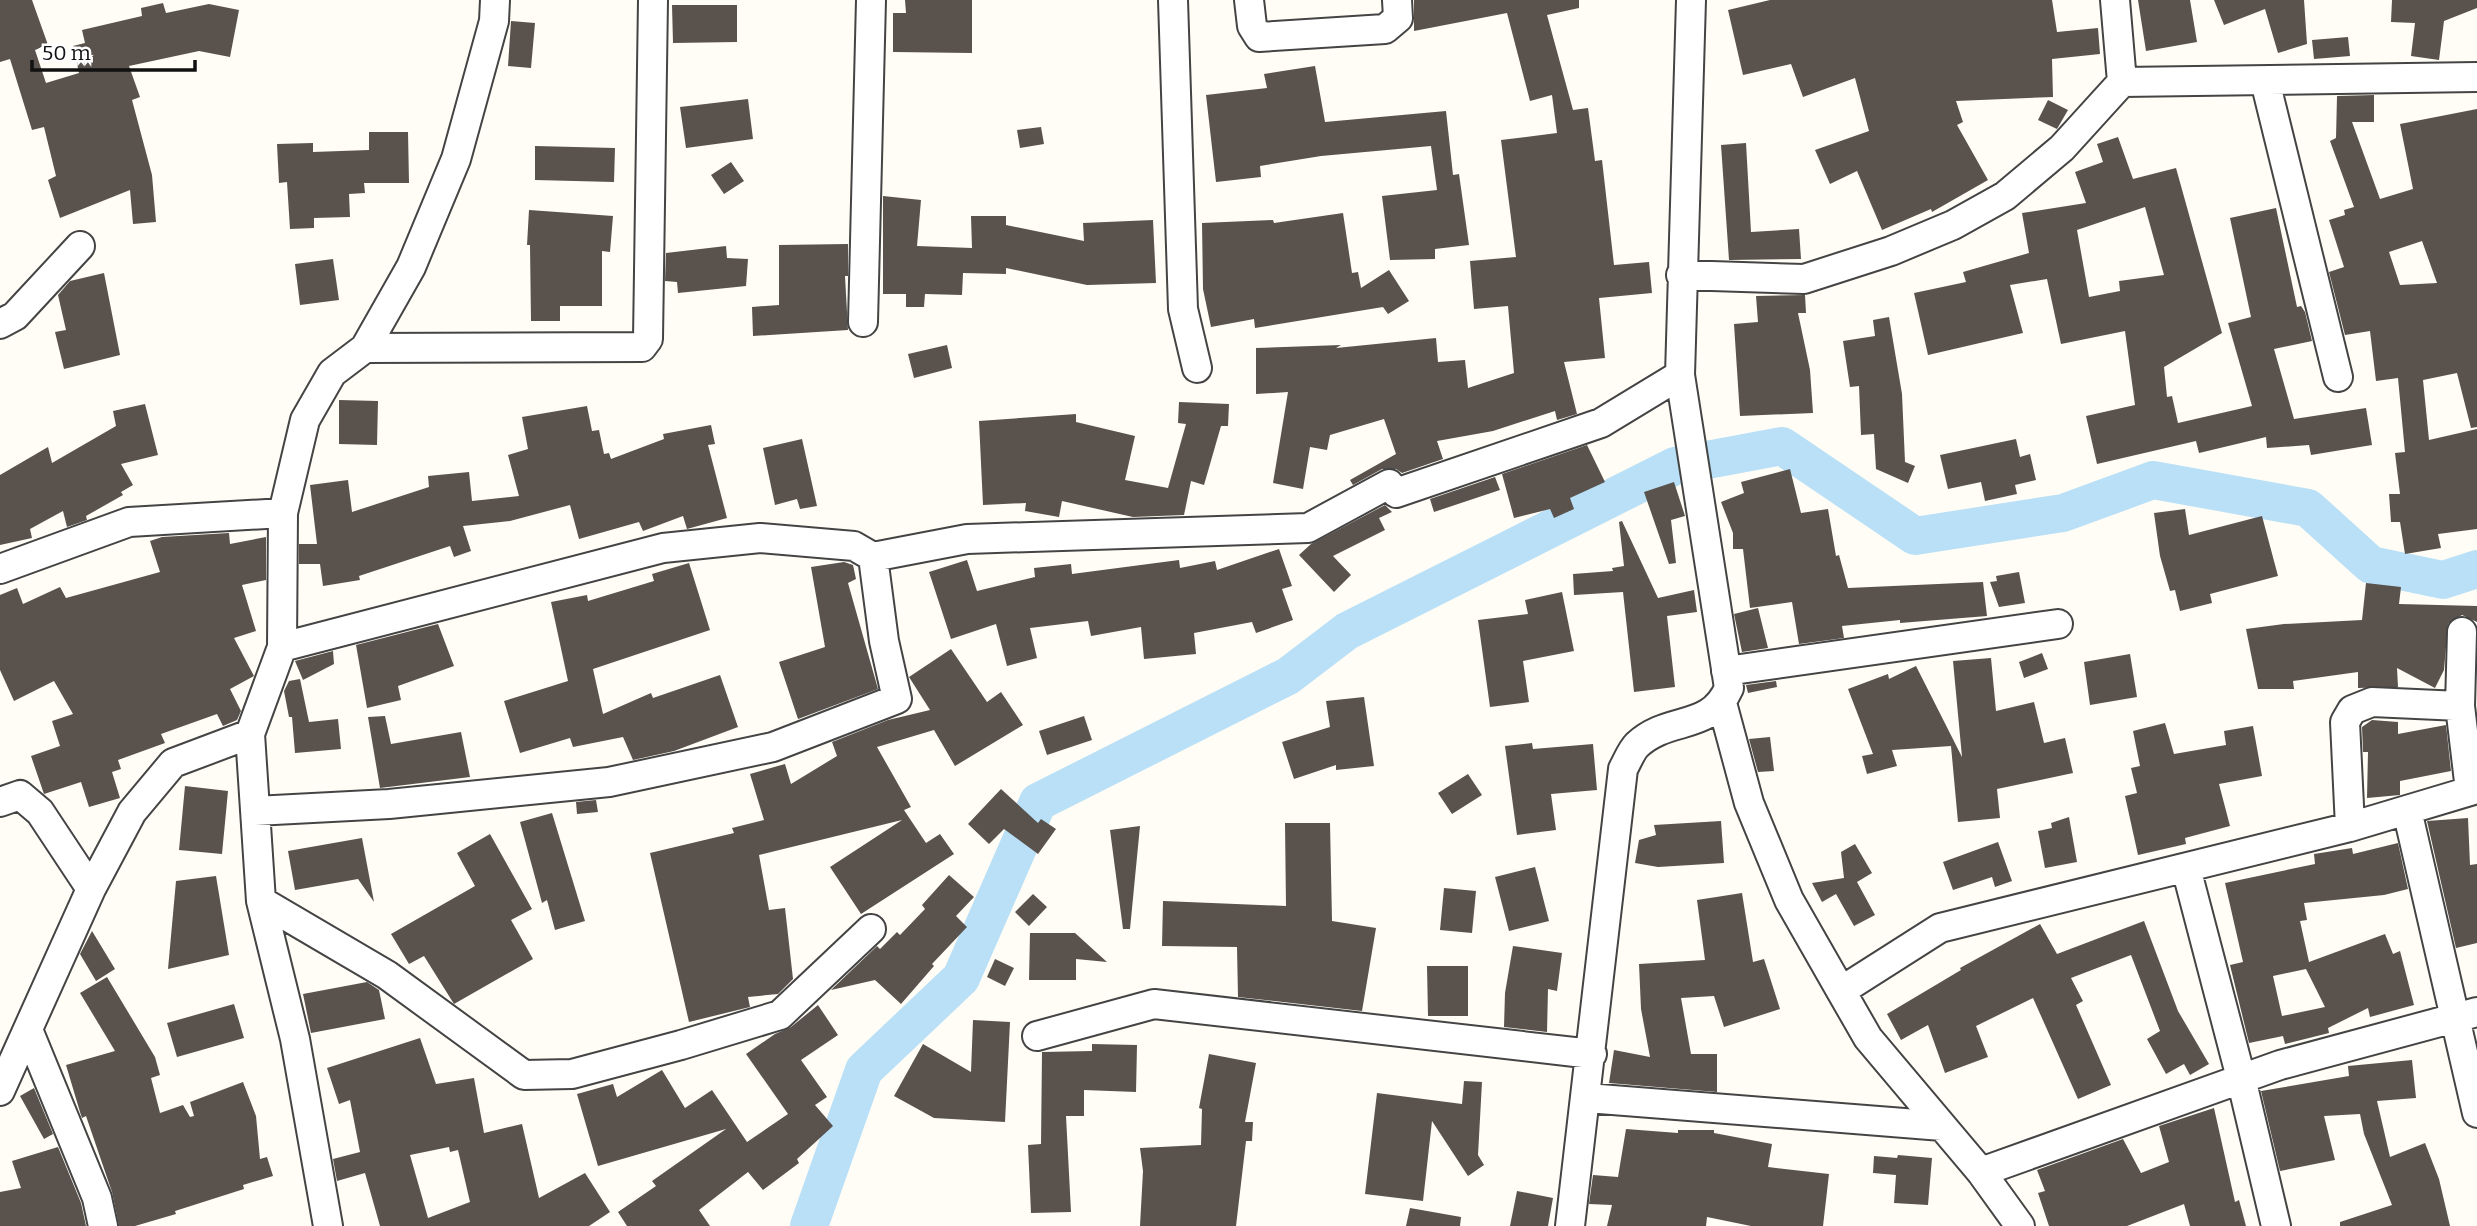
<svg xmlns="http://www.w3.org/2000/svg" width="2477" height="1226" font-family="Bitter,serif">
<rect width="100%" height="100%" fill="#fffdf5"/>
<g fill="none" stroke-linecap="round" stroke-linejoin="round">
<path stroke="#b9e0f7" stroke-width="38" d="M809,1226L864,1070L961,978L1038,802L1288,676L1347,631L1675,466L1782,446L1915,536L2063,513L2153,480L2308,508L2371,565L2443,580L2477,569"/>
</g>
<path fill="#5a524d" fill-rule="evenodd" d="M0,0H32L48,45L35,50L46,83L79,73L73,46L85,43L82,30L142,16L141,8L163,3L166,13L209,4L239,10L230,57L199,51L129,66L140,97L132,100L152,175L156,222L133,224L130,190L60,218L48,180L56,176L44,127L32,130L10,59L0,62Z
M905,0H972V53L893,52V13H906Z
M1414,0H1579V8L1547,15L1573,110L1588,108L1595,161L1602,160L1614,265L1649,262L1652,293L1599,298L1605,358L1564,362L1577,414L1557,420L1555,411L1493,431L1437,441L1443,459L1402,473L1396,469H1382L1353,485L1350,480L1396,454L1384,419L1330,435L1327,450L1310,447L1303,489L1273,483L1288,392L1256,394V348L1341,345L1336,348L1436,338L1438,362L1465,360L1468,388L1514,373L1508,306L1474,309L1470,261L1516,257L1501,140L1557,133L1552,95L1530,101L1507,13L1414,31Z
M1770,0H2052L2057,32L2098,28L2100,54L2052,59L2053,97L1956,101L1963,122L1957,125L1988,180L1932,212L1931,209L1882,230L1857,171L1830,184L1815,150L1869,131L1855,78L1803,97L1791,64L1743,75L1728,10Z
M2138,0H2190L2197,42L2146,51Z
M2214,0H2304L2307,44L2278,53L2265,9L2224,25Z
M2392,0H2477V8L2444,21L2439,60L2411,56L2415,23L2391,22Z
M672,5H737V42L673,43Z
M511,21L535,23L531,68L508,66Z
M2348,37L2350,56L2314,59L2312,40Z
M1315,66L1325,122L1446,111L1453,175L1459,174L1469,245L1435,249V259L1390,260L1382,196L1437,190L1431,146L1321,156L1260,166L1261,177L1216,182L1206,95L1267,88L1264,74Z
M2374,95V122H2352L2380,199L2413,189L2400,124L2477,109V427L2471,428L2457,373L2423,380L2429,440L2477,429V529L2438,534L2441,548L2405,554L2400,522H2391L2389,494H2400L2395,453L2405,452L2398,378L2376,381L2370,331L2345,335L2329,272L2344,267L2329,220L2345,215L2344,210L2354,207L2330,141L2336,138L2337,96ZM2422,241L2437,283L2400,285L2389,252Z
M748,99L753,139L686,148L680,107Z
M2048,100L2068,110L2057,129L2038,120Z
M1041,127L1044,144L1020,148L1017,130Z
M369,132H408L409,183H364L365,193L349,194L350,217L314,218V228L290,229L287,182L279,183L277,144L313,143V152L369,150Z
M2118,137L2133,179L2176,168L2222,333L2164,367L2167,397L2172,396L2178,423L2252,406L2228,323L2251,317L2230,218L2276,208L2297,307L2301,306L2305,312L2312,341L2274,349L2294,419L2366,408L2372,445L2311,455L2309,445L2267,448L2266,437L2199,453L2196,441L2097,464L2086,416L2135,405L2125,331L2061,344L2047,279L2010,285L2023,333L1928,355L1914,293L1966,282L1963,272L2029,253L2022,213L2086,203L2075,172L2103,162L2097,144ZM2145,207L2164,275L2119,281L2120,291L2089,297L2077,230Z
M1746,143L1751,232L1799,229L1801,259L1729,260L1721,145Z
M535,146L615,148L614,182L535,180Z
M731,162L744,181L724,194L711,175Z
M883,196L921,200L917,246L972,248L971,216H1006V225L1084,241L1083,223L1153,220L1156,283L1087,285L1006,268V274L963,273L962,295L925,294L924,307H906V294H883Z
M529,210L613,216L610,252L602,251V306H560V321H531L530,245H527Z
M1343,213L1352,273L1358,272L1361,288L1389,270L1409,301L1388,314L1383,307L1255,328L1254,319L1211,327L1203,289L1202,223L1273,220L1274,223Z
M848,244V276H845L848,330L753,336L752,307L779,305V245Z
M726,246L727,258L748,259L746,286L678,293L677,282L665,281L666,253Z
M333,259L339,300L300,305L295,264Z
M104,273L120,355L64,369L55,332L66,330L58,295L70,281Z
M1805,295L1806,313H1798L1810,370L1813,413L1740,416L1734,324L1758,322L1756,296Z
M1889,317L1902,394L1905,462L1915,466L1908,483L1876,469L1874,434L1861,435L1859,386L1850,387L1843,341L1875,336L1873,320Z
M947,345L952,368L914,378L908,354Z
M339,400L378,401L377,445L339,444Z
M1179,402L1229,404L1228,426H1221L1204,485L1191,481L1184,515L1133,517L1062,501L1059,517L1025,511L1026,503L983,505L979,421L1076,414V422L1135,436L1125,480L1168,488L1186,424L1178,423Z
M145,404L158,455L121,464L133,485L121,492L123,495L86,516L87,520L67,527L63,511L30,529L32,538L0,545V475L48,447L52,463L116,426L113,411Z
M587,406L592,431L599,430L604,454L609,453L611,459L664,439L663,434L711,425L715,444L708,445L727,518L687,529L683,516L643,531L639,522L579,539L570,505L510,521L463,526L471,551L454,557L450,546L359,576L360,580L323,586L320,564H299V544H317L310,485L348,480L352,512L429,487L428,476L469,472L472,501L519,496L508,455L528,449L522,417Z
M802,439L817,506L800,509L797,499L775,505L763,448Z
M2016,439L2020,457L2030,454L2036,480L2015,485L2017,494L1985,501L1981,482L1948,489L1940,455Z
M1587,445L1605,482L1570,498L1574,509L1554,518L1550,509L1514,518L1502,474Z
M1790,469L1801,513L1828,509L1836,556L1839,555L1848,588L1983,582L1987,616L1900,623V620L1842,626L1844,638L1799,644L1792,602L1750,608L1743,549H1733V533L1721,502L1744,493L1741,482Z
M1495,477L1500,490L1434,512L1430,499Z
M1674,482L1685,516L1671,520L1676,563L1669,564L1644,492Z
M1385,505L1392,512L1379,518L1385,530L1333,556L1351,575L1334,592L1299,555L1311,544Z
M2185,509L2189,535L2262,516L2278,576L2210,594L2212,603L2180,611L2175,590L2170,591L2160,556L2154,513Z
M1622,521L1658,598L1694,590L1697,612L1667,616L1675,687L1634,692L1623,592L1574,595L1573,574L1613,571L1612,568L1624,566L1619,522Z
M229,533L230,544L266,537V580L242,585L256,631L234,638L254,676L230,689L241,711L237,720L223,726L217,714L161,734L165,743L118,760L121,769L112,772L120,798L89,807L81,782L44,794L31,756L60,746L52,721L73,714L54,681L14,701L0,670V595L17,588L23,604L60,587L66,598L160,572L150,541L162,537Z
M1279,549L1292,586L1282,589L1293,620L1256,633L1252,622L1194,633L1196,654L1144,659L1141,627L1091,636L1088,621L1030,628L1037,658L1007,666L996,624L951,639L929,572L967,560L977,591L1035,577L1034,568L1071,564L1072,574L1179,560L1180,568L1215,561L1217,570Z
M844,562L853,565L856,579L848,583L878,689L798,719L779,662L825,647L811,567Z
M689,563L710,630L593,669L603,714L651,693L653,698L720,675L738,727L674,751L633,760L623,737L573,747L570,738L520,753L504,701L568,681L551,602L587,595L588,601L654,581L652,574Z
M2019,572L2025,603L1999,607L1990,582L1997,581L1996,576Z
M2366,583L2401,587L2399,604L2477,606V622L2462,615L2448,624L2444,670L2435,688L2397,668L2398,687L2358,688V672L2293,681L2294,689H2258L2246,629L2284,624L2362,620Z
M1562,592L1574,651L1523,661L1529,702L1490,707L1478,620L1528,614L1525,600Z
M1758,608L1768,648L1742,652L1734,614Z
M438,624L454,666L398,686L401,700L367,708L356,645Z
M951,649L987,702L1001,692L1023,725L955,766L934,730L877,747L911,807L904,810L926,843L940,834L954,854L861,914L830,867L902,820L759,855L769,910L785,908L793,979L778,994L748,997L750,1007L689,1022L650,853L734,833L732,828L764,820L750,774L785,764L791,784L837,756L832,742L888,720L930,710L909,677Z
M333,651L334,664L303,680L295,661Z
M2042,653L2048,669L2024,678L2019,662Z
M2130,654L2137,697L2090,705L2084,662Z
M1991,658L1996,711L2034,702L2044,743L2065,738L2073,773L1997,789L2000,818L1958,822L1951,746L1892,750L1897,766L1867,774L1862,756L1873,754L1848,689L1888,674L1889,679L1916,666L1962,757L1953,661Z
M300,679L309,722L338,719L341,749L295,753L292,717H289L284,691L289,681Z
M1776,681L1777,687L1748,693L1746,685Z
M1364,697L1374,766L1336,770V765L1294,779L1282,742L1330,727L1326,701Z
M385,716L391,744L461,732L470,777L380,788L368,717Z
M1084,716L1092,740L1047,755L1039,731Z
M2372,720L2398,722V734L2446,725L2451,771L2400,781V795L2367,798L2368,752H2363L2362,727Z
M2165,723L2174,754L2226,745L2224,731L2253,726L2262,776L2219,784L2230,826L2185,838L2186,844L2138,855L2125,796L2137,793L2131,768L2140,766L2133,731Z
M1770,737L1774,771L1758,772L1749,739Z
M1532,743L1533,749L1593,744L1597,790L1551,794L1556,830L1517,835L1505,746Z
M1468,774L1482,795L1452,814L1438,793Z
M185,786L228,791L222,854L179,850Z
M1001,789L1038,823L1041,819L1056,829L1038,854L1004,829L989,844L968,824Z
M596,800L598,812L577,814L576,802Z
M552,813L585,921L555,930L547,900L542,903L520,822Z
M2069,817L2077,862L2045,868L2038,831L2052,828L2051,823Z
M2468,818L2470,865L2477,864V943L2456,948L2427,821Z
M1721,821L1724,863L1658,867L1635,863L1639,840L1656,835L1654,825Z
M1285,823H1330L1332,921L1376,928L1362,1011L1238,997L1237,947L1162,946L1163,901L1286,906Z
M1140,826L1130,929H1123L1110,830Z
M490,834L532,909L511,920L533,959L454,1004L424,956L409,964L391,934L475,886L457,853Z
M362,838L374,902L358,879L295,890L288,851Z
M1998,842L2012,881L1995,887L1992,877L1953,890L1943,862Z
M2398,843L2408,889L2384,895L2304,903L2307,920L2300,921L2309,962L2385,934L2393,954L2400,951L2414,1005L2370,1017L2368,1008L2328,1028L2329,1033L2285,1044L2283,1036L2249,1043L2230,965L2243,962L2225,883L2315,864L2314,854L2352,848L2353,854ZM2306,969L2325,1007L2282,1016L2273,976Z
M1855,844L1872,873L1857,882L1875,915L1854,926L1836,894L1822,902L1812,883L1844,878L1841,852Z
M1535,867L1549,921L1509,931L1495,877Z
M949,875L974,897L956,916L967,927L932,964L934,966L901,1004L875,980L831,990L877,946L880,949L897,932L900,935L925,909L922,905Z
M216,876L229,955L168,969L176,881Z
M1444,888L1476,891L1472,933L1440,930Z
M1742,893L1753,962L1764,959L1780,1009L1724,1027L1714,996L1681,998L1691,1054H1717V1092L1609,1083L1614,1050L1650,1057L1641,1009L1639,964L1705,960L1697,900Z
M1033,894L1047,907L1029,926L1015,912Z
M2144,921L2178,1011L2209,1064L2190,1075L2184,1064L2166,1074L2147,1039L2160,1031L2131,955L2071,978L2083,1001L2076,1005L2111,1085L2078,1099L2033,998L1976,1026L1988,1057L1945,1073L1928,1025L1901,1040L1887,1014L1961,970L1960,968L2040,924L2057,954Z
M92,931L115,969L96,981L80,954Z
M1030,933H1075L1107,962L1076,959V980H1029Z
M1513,946L1562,953L1557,991L1548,989L1547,1032L1504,1027L1505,993Z
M995,959L1014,968L1005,986L987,977Z
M1427,966H1468V1016H1428Z
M107,977L155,1057L160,1075L151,1078L160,1113L183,1105L190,1117L194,1116L190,1102L243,1082L256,1116L260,1159L267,1157L273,1176L243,1185L244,1189L175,1211L176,1214L135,1226H119L112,1192L86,1116L82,1118L80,1112L66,1065L115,1051L80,993Z
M367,982L379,990L385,1019L311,1033L303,994Z
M234,1004L244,1038L177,1057L167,1023Z
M818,1005L838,1035L801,1060L827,1097L815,1105L833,1126L797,1159L799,1163L763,1190L748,1172L699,1210L710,1226H627L618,1212L656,1186L652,1181L726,1129L598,1166L577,1094L613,1084L617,1097L662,1070L685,1108L712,1090L747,1142L788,1114L746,1054L775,1034L791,1027Z
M973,1020L1010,1022L1005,1122L934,1118L894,1096L923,1044L971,1072Z
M420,1038L436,1084L474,1078L484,1133L522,1124L539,1198L585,1173L610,1212L589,1226H380L365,1173L337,1181L333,1159L360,1152L350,1100L339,1104L327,1068ZM449,1147L450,1152L458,1150L470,1202L428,1218L410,1155Z
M1092,1044L1137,1045L1136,1092L1084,1090V1116H1066L1071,1212L1031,1213L1028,1145L1041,1144L1042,1052L1092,1051Z
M1209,1054L1256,1063L1245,1122H1253L1252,1141H1246L1236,1226H1140L1143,1171L1140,1148L1201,1145L1202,1109L1199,1108Z
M2412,1060L2416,1098L2377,1101L2390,1157L2425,1143L2439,1179L2450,1226H2340V1222L2392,1205L2364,1134L2360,1114L2324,1116L2335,1160L2280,1171L2261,1091L2349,1076L2348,1066Z
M1464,1081L1482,1082L1478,1155L1484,1165L1468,1176L1432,1121L1423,1201L1365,1194L1377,1093L1462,1104Z
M34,1088L53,1134L44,1139L20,1096Z
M2214,1108L2235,1202L2239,1200L2246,1226H2190L2184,1204L2127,1226H2049L2038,1193L2045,1191L2037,1170L2123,1139L2141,1173L2169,1162L2159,1126Z
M1626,1129L1678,1133V1130H1714V1133L1772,1144L1768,1167L1829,1174L1823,1226H1751L1707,1217L1706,1226H1607L1612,1205L1589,1204L1593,1175L1618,1177Z
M58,1147L81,1203L86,1226H0V1192L21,1188L12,1161Z
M1898,1155L1932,1158L1928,1205L1894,1203L1896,1175L1873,1173L1874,1156L1897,1158Z
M1517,1191L1553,1198L1548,1226H1510Z
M1410,1208L1461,1217L1460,1226H1406Z"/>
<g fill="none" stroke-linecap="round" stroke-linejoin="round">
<g stroke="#444" stroke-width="32">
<path id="minor" d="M1173,0L1183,309L1197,368
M1249,0L1252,26L1259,37L1385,29L1398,18L1397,0
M2115,0L2122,82
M2265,81L2338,377
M1681,275L1804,279L1891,251L1953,225L2005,196L2062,148L2122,82L2477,77
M863,322L871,0
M0,324L15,316L80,246
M365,348L642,347L648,339L653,0
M0,569L129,522L283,513
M2462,632L2460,706L2470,790
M282,647L663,548L760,538L854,546L873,557L967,539L1308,528L1389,484L1396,493L1601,423L1680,375
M1726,671L2058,624
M1722,703L1749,803L1789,900L1841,991L1868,1038L1981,1172L2020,1226
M0,802L20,795L40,812L91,889
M2407,810L2477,1113
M255,811L389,804L609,782L773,747L897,699L884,641L873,557
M2350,827L2345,722L2352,710L2372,702L2460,706
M2186,868L2241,1078L2276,1226
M261,901L387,975L524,1075L572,1074L681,1045L780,1015L871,929
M1841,991L1940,928L2350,827L2477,789
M29,1032L97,1198L103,1226
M1037,1036L1154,1004L1592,1054
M0,1091L91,889L132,812L173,763L250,734
M1587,1098L1942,1126
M1981,1172L2280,1065L2477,1012
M328,1226L295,1039L261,901L250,734L282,647L283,513L305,420L332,373L365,348L411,267L456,159L494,21L495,0
M1570,1226L1623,769C1627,762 1631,751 1637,745C1669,715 1710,732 1729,688L1680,375L1691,0"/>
</g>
<use href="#minor" stroke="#fff" stroke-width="28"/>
</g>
<path d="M32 60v10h163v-10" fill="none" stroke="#111111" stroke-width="3.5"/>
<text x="42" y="60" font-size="21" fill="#111111" stroke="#ffffff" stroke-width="5" paint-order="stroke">50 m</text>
</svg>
